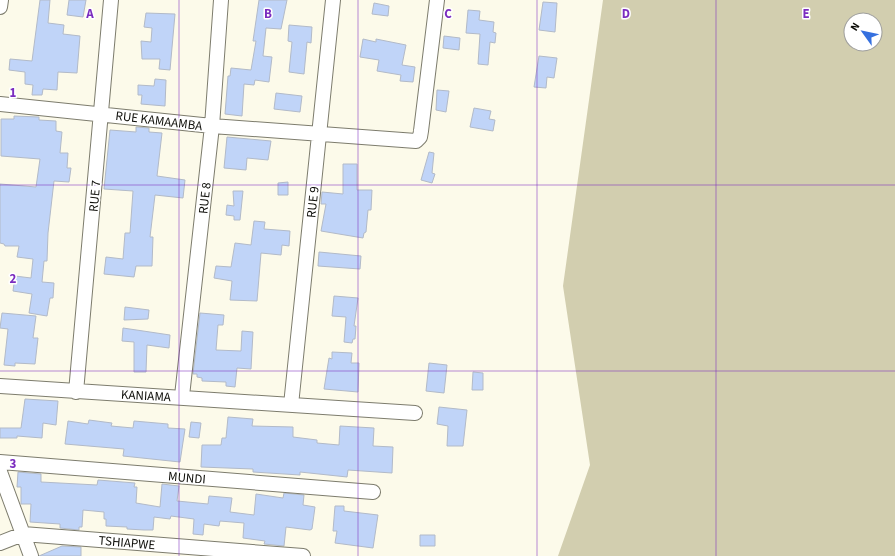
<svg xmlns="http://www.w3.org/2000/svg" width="895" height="556" font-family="'Source Sans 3',sans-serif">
<rect width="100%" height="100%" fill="#fcfaea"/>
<path fill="#d2ceaf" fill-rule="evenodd" d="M603,0H895V556H558L590,465L563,286ZM851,20H875V44H851Z"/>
<path fill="#c0d4f8" stroke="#b2bac8" d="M40,0H50L48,23L64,25L63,34L80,36L77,73L58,72L57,90L43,89L42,95H32L33,85L25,84V72L9,70L10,59L32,61Z
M69,0H86L83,17L67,15Z
M259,0H287L281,29L266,28L263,56L272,57L269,82L255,80L254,85L244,84L242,116L225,114L228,76H230L231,68L251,70L256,41H253Z
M543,2L557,3L555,32L539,30Z
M374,3L389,6L388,16L372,14Z
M468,10L480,11L479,20L494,22L493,32L496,33L495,43L490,42L488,65L478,64L480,34L466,33Z
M146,13L175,14L170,70L159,69L160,59H142L141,41L151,42L152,28L144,27Z
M289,25L312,27L311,43L307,42L304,74L289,72L292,42L288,41Z
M444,36L460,38L459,50L443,48Z
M363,39L376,42V39L406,45L402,65L415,67L413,82L400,81L401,75L377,71L379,60L360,57Z
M539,56L557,58L554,78L547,77L546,88L534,87Z
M155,79L166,80L165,106L141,104L142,95H138V85L154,86Z
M437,90L449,91L446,112L436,110Z
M276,93L302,96L300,112L274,109Z
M474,108L491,111L489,119L495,120L493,131L470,127Z
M14,116L39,117V120L56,121V131L62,132L60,153H68L67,168H71L69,182L54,181L48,233L47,261H44L42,282L54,283L53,298H50L47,316L29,313L32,294L13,291L15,276L31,278L33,259L17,257L19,246H5L4,244L0,243V184L36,187L40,159L1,156V119H14Z
M136,127L149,128V132L162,133L157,176L185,180L183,198L155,195L150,237H153L152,266H136L134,277L104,274L106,257L123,259L125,233H130L133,191L104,189L110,130L136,132Z
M227,137L271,141L268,160L247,158L246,170L224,168Z
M429,152L434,153L432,173L435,174L432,183L421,180Z
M343,164H357V190H372L371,210H368L366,232L364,233L363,238L321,231L326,204H321L322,192L343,194Z
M288,182V195H278V183Z
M233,191H243L240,220H234V216L226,215L227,205L234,206Z
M254,221L265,222L264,229L290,231L289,246L282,245L281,255L261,253L257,301L230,300L232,281L214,278L216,266L231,267L235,243L251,245Z
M319,252L361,256L360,269L318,266Z
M334,296L358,298L354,326H356L355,339H353L352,343L344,342L346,317L332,316Z
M125,307L149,310L148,319L124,320Z
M2,313L36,316L33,338H38L35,364L15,363V366L4,365L8,329L0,328Z
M200,313L224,315L223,325H218L216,350L241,351L242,331L253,332L251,369L237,368L235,387L226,386V382L202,381V378L197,377V374H193Z
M123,328L170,335L169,348L147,345L146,372H134V342L122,341Z
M332,352L352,353L351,363H359L358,392L324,389L329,358L332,359Z
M429,363L447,365L444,393L426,391Z
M473,372L483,373V390H472Z
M25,399L58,401L56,425L43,423L42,438L17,436V438H0V428H21Z
M439,407L467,410L463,446H447L448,426L437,424Z
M228,417L253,419L252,426L293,427V437L317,440V443L339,445L340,426L374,428L373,446L393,447L392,473L348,470L347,477L300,472V475L253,472V469L201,467L202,445H221L222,438H226Z
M89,420L112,423L111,426L133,428L134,421L168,424V428L185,429L180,462L123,456L124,449L65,444L68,421L88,424Z
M191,422L201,423L199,438L189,437Z
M18,472L41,474V482L97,485L98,480L135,483L134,487H137L136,503L160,507L162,484L179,486L177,501L208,504L209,496L232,498L230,512L254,515L256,494L283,498L284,493L304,495L303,505L315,507L312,529L310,530L286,527L284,546L264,544L265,541L243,538L244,523L220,521L219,526L204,524L203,535L193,534L194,519L171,516L170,519L154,517L153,530H144L127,529V527L106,526V519H104V512L83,510L82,527H79V530L60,528V524L30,522L31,504H21V487H17Z
M335,506H344V511L378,515L373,548L335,543L337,531H333Z
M420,535H435V546H420Z
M62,546L81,547V556H39Z"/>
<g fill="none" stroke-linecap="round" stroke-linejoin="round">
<g stroke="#7d7c6d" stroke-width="16">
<path id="minor" d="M0,7L1,0
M0,104L212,126L416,141L420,137L421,131L437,0
M0,386L415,413
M76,392L111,0
M182,396L212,126L221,0
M291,405L333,0
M0,462L373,492
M0,472L31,556
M0,543L23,534L303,556"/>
</g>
<use href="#minor" stroke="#fff" stroke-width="14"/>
</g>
<path fill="none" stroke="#7b2cbf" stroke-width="1" stroke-opacity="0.55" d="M179,0V556M358,0V556M537,0V556M716,0V556M0,185H895M0,371H895"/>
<g text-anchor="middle" stroke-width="3" stroke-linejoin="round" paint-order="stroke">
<g font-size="13" fill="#0d0d08" stroke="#fff">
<text transform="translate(159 120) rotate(7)" y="5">RUE KAMAAMBA</text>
<text transform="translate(94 196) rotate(-85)" y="5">RUE 7</text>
<text transform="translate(204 198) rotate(-84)" y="5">RUE 8</text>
<text transform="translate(312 202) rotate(-84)" y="5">RUE 9</text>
<text transform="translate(146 395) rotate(3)" y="5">KANIAMA</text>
<text transform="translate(187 477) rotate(5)" y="5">MUNDI</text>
<text transform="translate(127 542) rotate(5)" y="5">TSHIAPWE</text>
</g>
</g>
<g font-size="13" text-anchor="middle" font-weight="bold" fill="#7b2cbf" stroke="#fff" stroke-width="3" stroke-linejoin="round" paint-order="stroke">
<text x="90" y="18">A</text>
<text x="268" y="18">B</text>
<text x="448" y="18">C</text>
<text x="626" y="18">D</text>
<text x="806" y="18">E</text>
<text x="13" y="97">1</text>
<text x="13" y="283">2</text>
<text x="13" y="468">3</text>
</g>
<g transform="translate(863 32) rotate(303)"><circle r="19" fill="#ffffff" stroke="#9e9e9c"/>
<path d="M0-3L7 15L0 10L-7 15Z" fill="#3570df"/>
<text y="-6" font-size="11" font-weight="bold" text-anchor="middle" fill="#0d0d08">N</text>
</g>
</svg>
